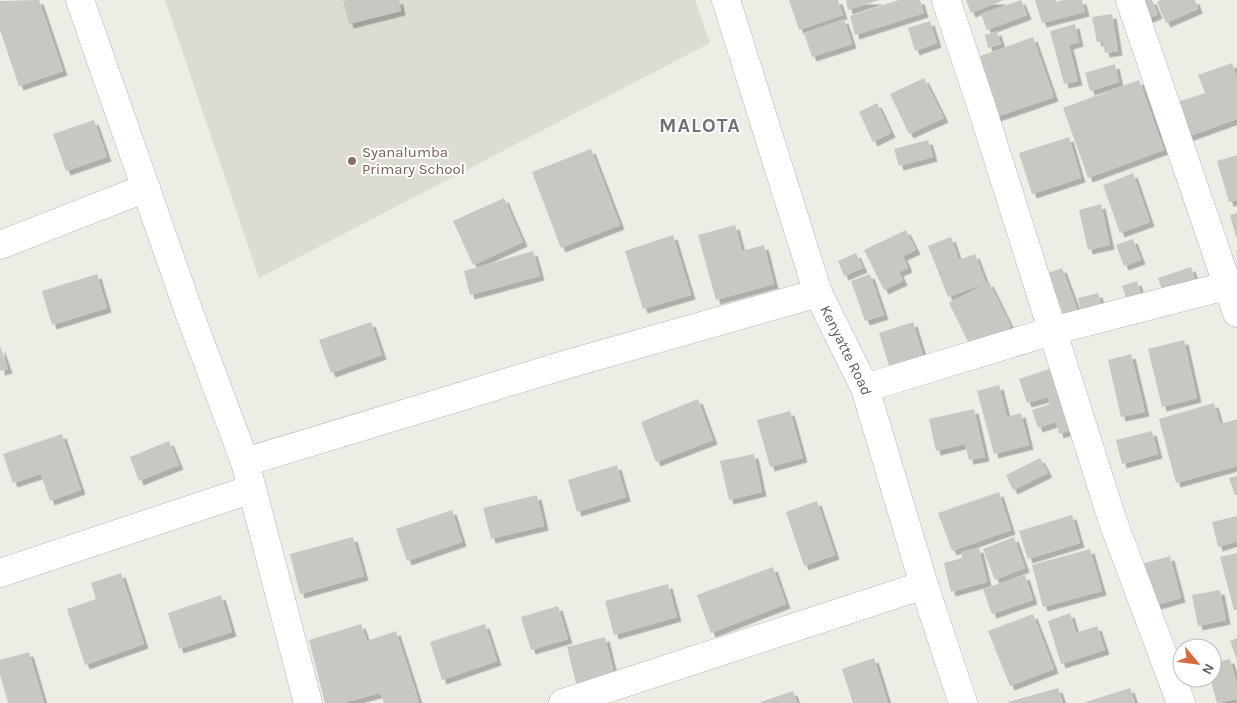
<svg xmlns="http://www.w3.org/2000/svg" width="1237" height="703" font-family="Karla,sans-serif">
<defs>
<filter id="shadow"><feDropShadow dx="4.5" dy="4.5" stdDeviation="0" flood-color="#0004"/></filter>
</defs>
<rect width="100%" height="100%" fill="#edede5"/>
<path fill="#dddcd3" d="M165,0H695L710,43L259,278Z"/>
<path fill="#c9c7c2" filter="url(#shadow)" d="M39,0L63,71L19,86L0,30V1Z
M343,0H399L401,11L349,24Z
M789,0H838L843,15L799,30Z
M846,0H879L848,10Z
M899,0H920L924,13L855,35L850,16Z
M966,0H1004L971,13Z
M1021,0L1027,15L987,30L981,14Z
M1035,0H1056V2L1063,0H1082L1085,12L1042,23Z
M1145,0H1152L1158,14L1145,20L1138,3Z
M1161,0H1195L1198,9L1166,23L1157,2Z
M1112,14L1118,51L1105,53L1103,42H1097L1092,17Z
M844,19L852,44L812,57L804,33Z
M930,21L937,43L915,51L908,28Z
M1075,24L1079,42L1069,45L1078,81L1064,84L1050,31Z
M997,31L1001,44L988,48L985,35Z
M1033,37L1054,97L996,117L975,58Z
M1232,63L1237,78V119L1187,137L1175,103L1205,93L1198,75Z
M1115,64L1119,82L1090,91L1085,73Z
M924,78L944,118L909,134L890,94Z
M1139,80L1164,150L1088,178L1063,108Z
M877,103L891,133L873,142L859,112Z
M94,120L107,157L66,171L53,134Z
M1069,137L1081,178L1032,194L1019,153Z
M928,140L933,157L899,166L894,149Z
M591,149L620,225L561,248L532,172Z
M1237,155V200L1229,202L1217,161Z
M1133,173L1150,222L1120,233L1103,185Z
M504,198L523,242L473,265L453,221Z
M1101,204L1110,245L1088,250L1079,210Z
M1237,213V237H1236L1230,215Z
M735,225L742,251L764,245L774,284L716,300L698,235Z
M906,230L916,250L903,256L908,268L899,272L903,281L884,290L864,250Z
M673,235L691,295L643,309L625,251Z
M951,237L959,260L975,254L986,283L948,297L928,246Z
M1133,239L1141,260L1124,266L1116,245Z
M533,251L540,276L470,295L464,271Z
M856,253L863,268L844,276L838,261Z
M1191,267L1198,288L1165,299L1158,278Z
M1062,268L1078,311L1064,316L1048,273Z
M97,274L107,308L52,325L42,291Z
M870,274L884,315L865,321L851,281Z
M1137,281L1143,300L1129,305L1122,286Z
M989,282L1011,327L971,348L949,303Z
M1098,293L1103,311L1083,317L1078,298Z
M371,322L382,355L331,373L319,340Z
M913,322L923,355L889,366L879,333Z
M1184,340L1197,398L1162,407L1148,349Z
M0,346L8,369L0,371Z
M1131,354L1145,412L1121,417L1108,360Z
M1058,366L1079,427L1059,434L1056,422L1038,428L1032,410L1050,404L1048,397L1027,403L1019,379Z
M999,385L1007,417L1021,413L1029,445L994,454L977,391Z
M698,399L713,440L656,462L641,422Z
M1214,403L1220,424L1237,419V466L1176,483L1159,419Z
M974,409L985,457L969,460L965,444L936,451L929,419Z
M790,411L803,458L770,467L757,420Z
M1152,431L1158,454L1122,464L1116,440Z
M62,434L81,490L50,501L41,474L13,483L3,454Z
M169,441L179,465L139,481L130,457Z
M754,454L762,492L729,500L720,461Z
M1040,458L1048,473L1013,490L1006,475Z
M617,465L626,497L577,512L568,480Z
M1237,476V495H1235L1229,478Z
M999,492L1011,530L952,551L938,513Z
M537,495L544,526L491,539L483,508Z
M817,501L835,555L804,566L786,512Z
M452,510L462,542L407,561L396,529Z
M1072,515L1080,543L1028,559L1019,531Z
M1237,516V541L1218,547L1212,522Z
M353,537L364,576L300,594L290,554Z
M1014,537L1025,568L995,580L983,549Z
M979,548L987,582L951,592L944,563L962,558L961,552Z
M1090,549L1102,591L1043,607L1032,565Z
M1237,553V610H1234L1220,557Z
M1170,556L1181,598L1153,606L1141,564Z
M773,567L786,604L711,633L697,595Z
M121,573L144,644L85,665L67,609L96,599L91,583Z
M1025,575L1033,600L992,614L983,589Z
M668,584L677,617L614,635L605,601Z
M1220,590L1226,620L1198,626L1192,595Z
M221,595L232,632L179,649L168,613Z
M558,606L568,639L531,650L521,617Z
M1070,613L1076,633L1097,626L1105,650L1061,664L1048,621Z
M1033,614L1054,669L1010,686L988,631Z
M361,624L367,641L396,631L419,702L384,703L380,693L343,703H325L309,640Z
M485,624L497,661L442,680L430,642Z
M605,637L616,681L578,691L567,647Z
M1237,638V660L1230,641Z
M29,652L44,703H8L0,674V660Z
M874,658L888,703H853L842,669Z
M1230,659L1237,685V699L1217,703L1210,678H1212V663Z
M1058,688L1063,703H1008V702Z
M1130,688L1135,703H1083Z
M793,691L797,703H758Z"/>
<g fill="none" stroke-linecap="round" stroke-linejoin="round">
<g stroke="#b5b6ba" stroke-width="29">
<g id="minor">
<path d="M80,0L190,315L245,462L308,703"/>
<path id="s1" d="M726,0L818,293L865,388L924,585L963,703"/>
<path d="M946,0L981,105L1112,519L1181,703"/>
<path d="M1130,0L1237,313"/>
<path d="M0,245L146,188"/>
<path d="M865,388L1052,331L1237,283"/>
<path d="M245,462L568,364L818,293"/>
<path d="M0,573L252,489"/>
<path d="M563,703L924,585"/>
</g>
</g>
<use href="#minor" stroke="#fff" stroke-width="28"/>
</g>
<circle fill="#8d6e63" stroke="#fff" stroke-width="2" cx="352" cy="161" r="5"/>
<g text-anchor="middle" stroke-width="4" stroke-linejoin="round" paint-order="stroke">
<g font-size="15" fill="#785e54" stroke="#fff" text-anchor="start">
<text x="362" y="157">Syanalumba<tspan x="362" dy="17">Primary School</tspan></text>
</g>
<g font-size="15" fill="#5d5e64" stroke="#fff">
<text dy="5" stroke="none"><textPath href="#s1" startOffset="371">Kenyatte Road</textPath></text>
</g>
<g font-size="20" font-weight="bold" letter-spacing="1" fill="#6e7075" stroke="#fff">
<text x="700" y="132">MALOTA</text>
</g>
</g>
<g transform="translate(1197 663) rotate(119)"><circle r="24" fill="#ffffff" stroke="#bebfc1"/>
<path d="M0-4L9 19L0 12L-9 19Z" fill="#d66b42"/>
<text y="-8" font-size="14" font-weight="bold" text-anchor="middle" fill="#5d5e64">N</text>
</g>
</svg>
